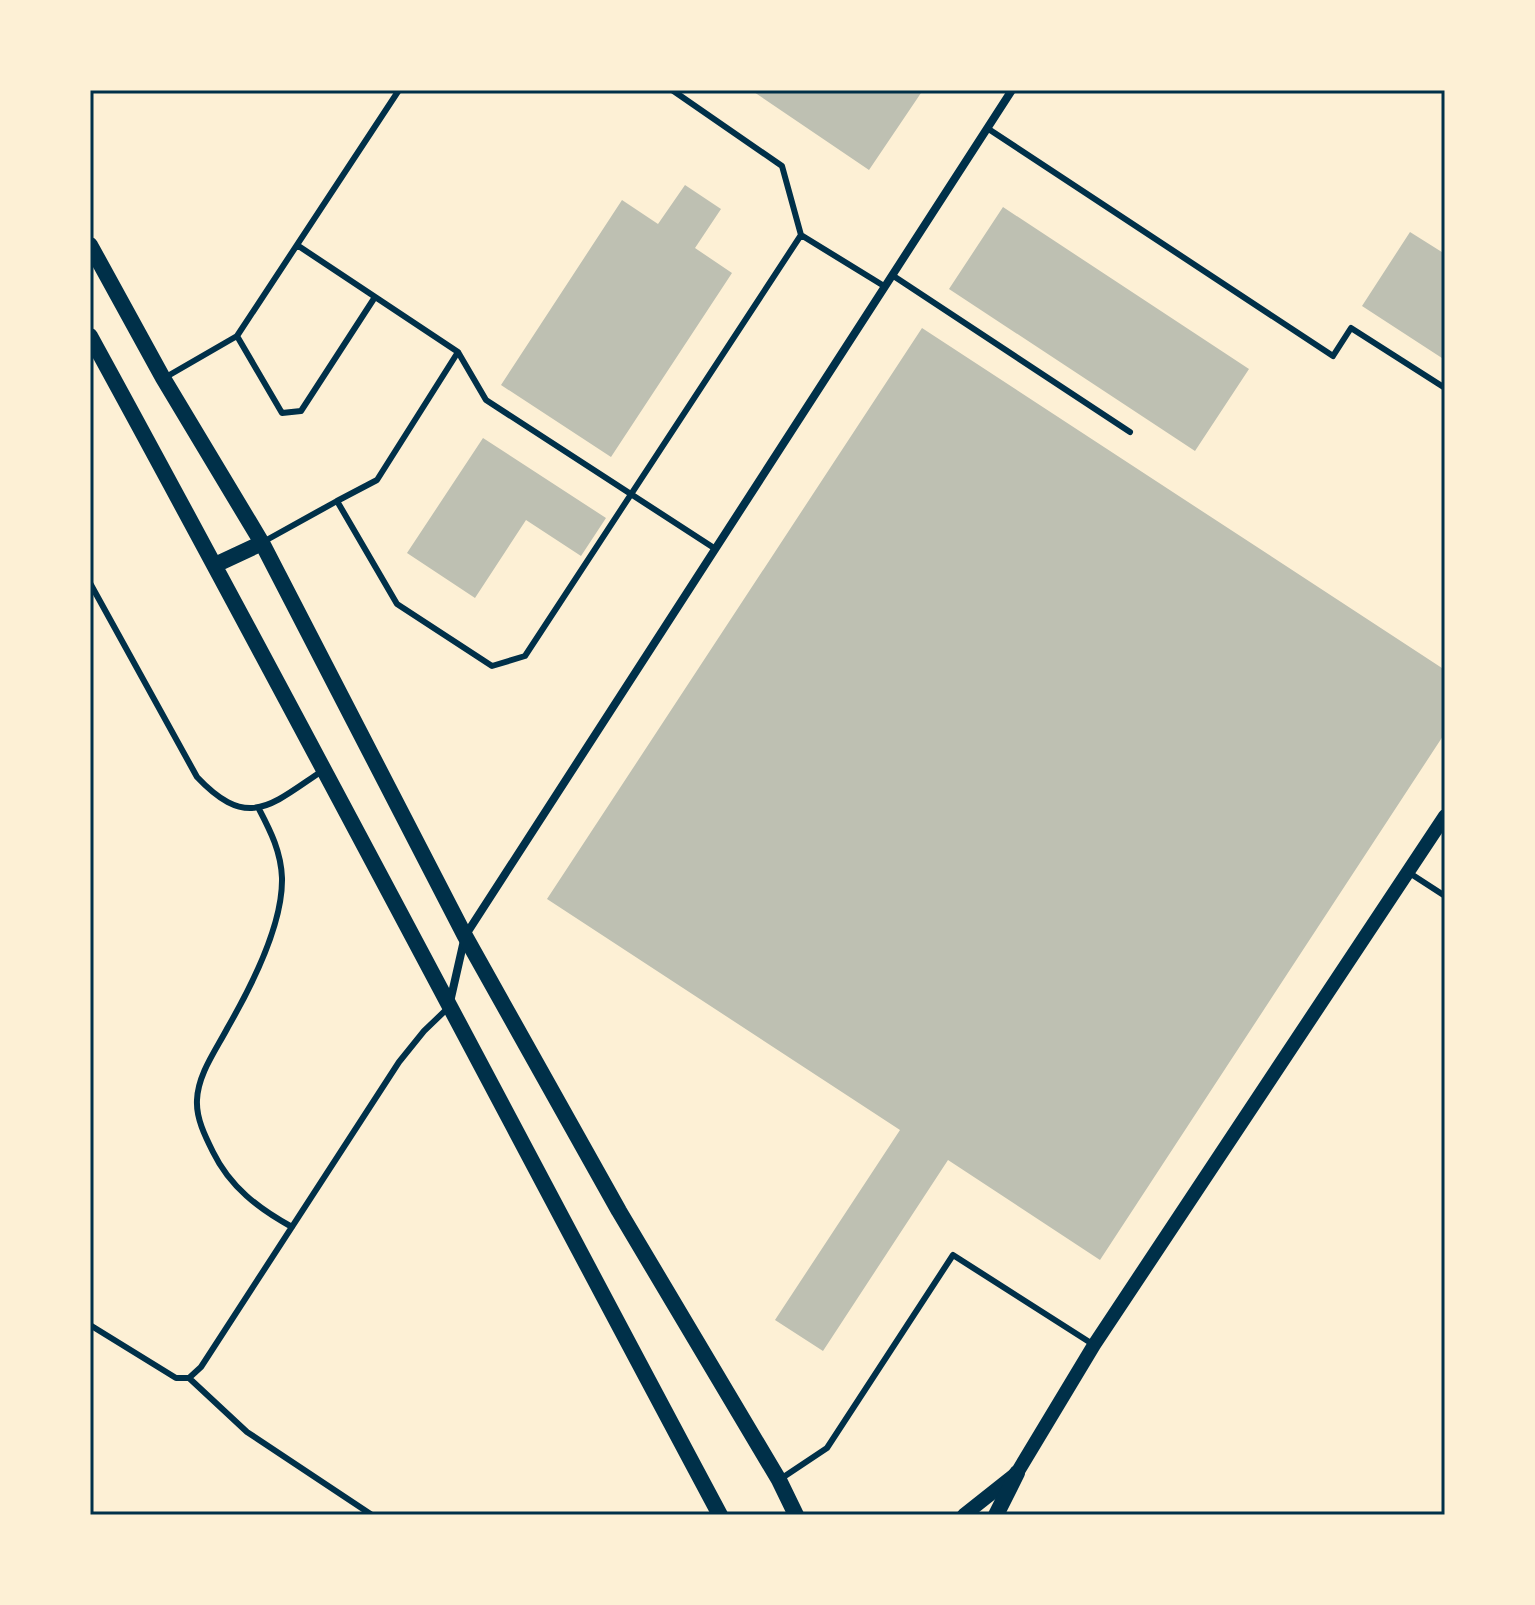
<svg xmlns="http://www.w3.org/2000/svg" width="1535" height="1605" font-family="Rubik,sans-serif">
<rect width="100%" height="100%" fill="#fdf0d5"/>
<path fill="#bec0b2" d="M751,90H923L869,170Z
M685,185L721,209L695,248L732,273L611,457L501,385L622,200L658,224Z
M1003,207L1249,369L1195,451L949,289Z
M1410,232L1445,254V360L1362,306Z
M922,328L1445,670V733L1100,1260L948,1160L823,1351L775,1320L900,1130L547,899Z
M483,438L606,518L581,556L526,520L475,598L407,553Z"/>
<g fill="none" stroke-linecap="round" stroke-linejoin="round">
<path stroke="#003049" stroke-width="6" d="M987,128L1333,356L1351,328L1445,388
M801,235L884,286
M297,245L458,352L486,400L714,548
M892,275L1130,432
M237,336L282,413L301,411L375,297
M166,377L237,336L399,90
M337,501L377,480L458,352
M263,542L337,501L397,604L492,666L525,656L801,235L782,166L672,90
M90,583L197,777C248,831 271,805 322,771
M259,809C271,832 281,852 282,878C283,925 251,987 228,1027C216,1050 198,1074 197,1100C196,1118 205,1136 213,1152C230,1187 259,1209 292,1227
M1408,872L1445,896
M90,1325L176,1378H189L201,1367L399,1062L424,1031L449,1007
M189,1378L247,1432L372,1515
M782,1478L827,1448L953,1255L1094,1345"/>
<path stroke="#003049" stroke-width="8" d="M450,1002L465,936L1012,90"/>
<path stroke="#003049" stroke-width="14" d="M964,1515L1017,1473L1094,1345L1445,816"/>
<path stroke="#003049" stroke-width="16" d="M90,245L163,378L262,543L465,936L619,1211L779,1480L796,1515
M90,336C304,727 510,1122 720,1515
M215,565L262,543
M996,1515L1017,1473"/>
</g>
<rect width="1535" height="1605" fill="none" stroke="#fdf0d5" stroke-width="184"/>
<rect x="92" y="92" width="1351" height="1421" fill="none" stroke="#003049" stroke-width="3"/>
</svg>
